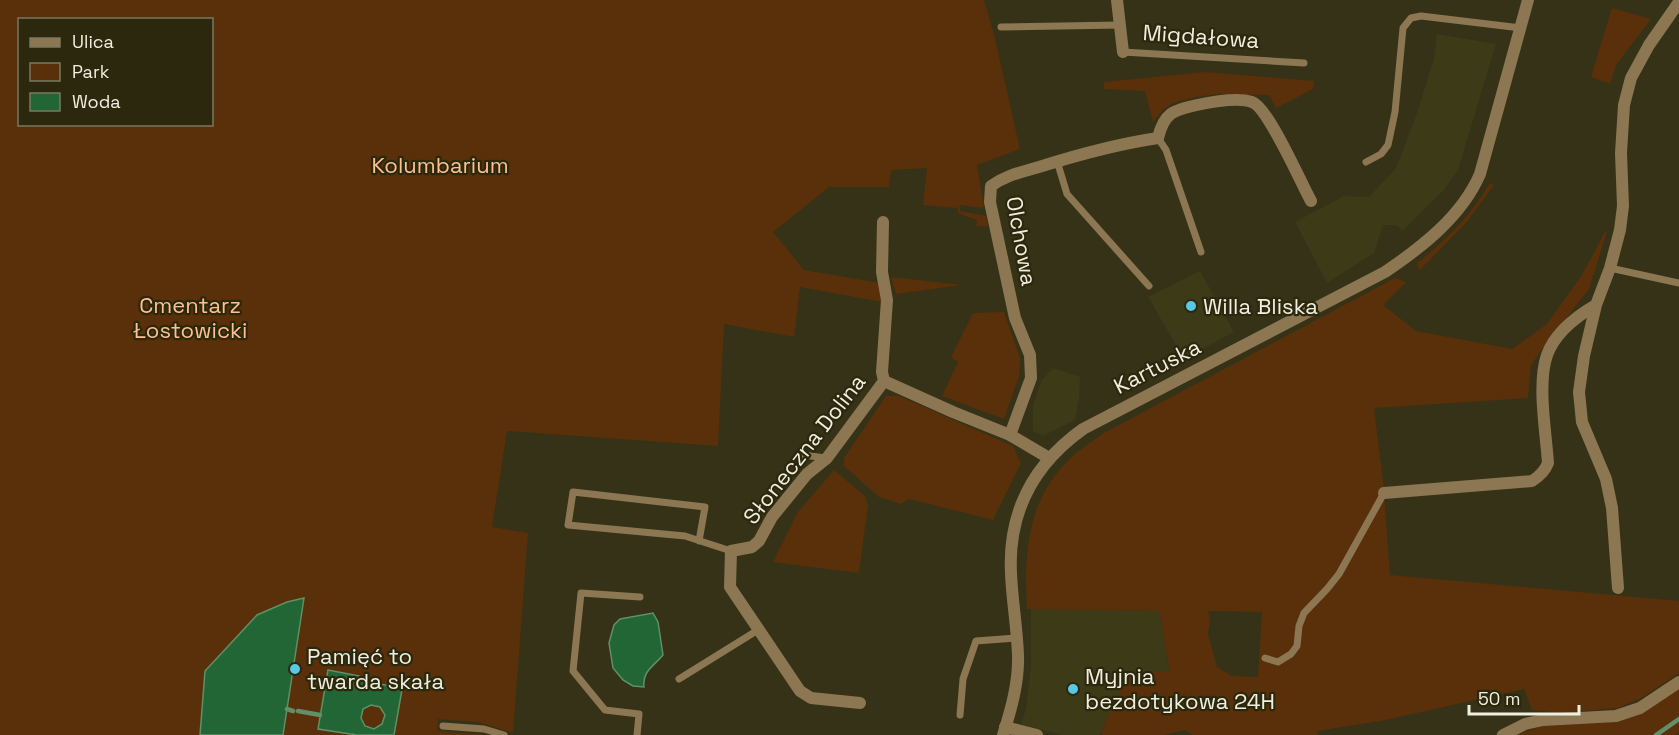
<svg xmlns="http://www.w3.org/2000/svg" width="1679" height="735" font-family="'Space Grotesk',sans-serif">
<rect width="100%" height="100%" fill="#353217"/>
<path fill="#3d3a17" d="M1437,34L1496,44L1458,170L1443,191L1403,230L1395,225H1383L1374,253L1327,283L1295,222L1344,196L1369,197L1396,168L1417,113L1434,58Z
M1200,271L1234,332L1184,359L1148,297Z
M1053,368L1080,377L1079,398L1075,420L1043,436L1033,431V405L1042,379H1043Z
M1031,608L1159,611L1170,673L1128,672L1100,735H1062L1021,724L1026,709L1031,666Z"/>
<path fill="#59300a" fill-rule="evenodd" d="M0,0H984L994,34L1020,149L977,165L984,206L982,208L960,205V211L986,216L988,227L976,226L977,220L958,213V208L923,205L927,168L891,170L889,187H829L773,232L804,270L880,283L882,302L800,287L794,337L724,324L718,446L507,431L492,527L528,533L513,733L478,722L438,719L437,731L486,735H0ZM20,20H212V124H20Z
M1612,8L1651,19L1616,65L1610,84L1591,77Z
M1205,72L1314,81L1313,89L1276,108L1269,95L1217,94L1196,97L1173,103L1163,110L1153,122L1145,91L1104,89V82Z
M1489,184L1494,185L1466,223L1420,270L1417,266L1418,262C1446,241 1472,214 1489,184Z
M1606,230V235L1589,289L1539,353L1531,366L1528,398L1374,408L1383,481L1390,575L1679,601V673L1641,698L1618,708L1559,713L1532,710L1524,689L1381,721L1317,731L1318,735H1193L1185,730L1164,735H1103L1101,733L1128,671L1170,672L1159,611L1027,609C1024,558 1026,506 1063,466C1074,453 1088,444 1102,434L1395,278L1406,282L1383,305L1416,331L1512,349L1547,324L1582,275ZM1208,611L1262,612L1258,677L1232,676L1217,667L1208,634L1210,621Z
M891,277L962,285L896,294Z
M1004,312L1020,358L1019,376L1004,419L942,396L958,362L951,357L973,313Z
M886,396H899L1013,446L1021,463L993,520L909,499L901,504L879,497L844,466V458Z
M834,470L865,496L868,505L859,573L773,562L798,512Z
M1679,687V732L1675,735H1516L1549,724L1620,719Z"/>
<path fill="#236635" stroke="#608f68" stroke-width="1.5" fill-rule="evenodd" d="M304,598L283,735H200L205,671L257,615L287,602Z
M653,613L658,622L663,655C654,666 642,671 644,687L633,686L623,680L613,668L609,643L614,625L620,619Z
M328,670L359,676L372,683L392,686L403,684L394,735H357L318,729ZM371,705L380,707L385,715L382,724L374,729L365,726L361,718L363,709Z"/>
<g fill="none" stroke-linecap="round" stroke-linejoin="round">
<path stroke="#608f68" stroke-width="4.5" d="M287,709L293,711
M298,711L320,715
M1656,735L1679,719"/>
<path stroke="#8c7752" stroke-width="7" d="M1001,27L1120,25
M1123,52L1304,63
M1158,138L1166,150L1201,252
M1057,161L1067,194L1149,286
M1366,162L1381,154L1388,145L1395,112L1403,28L1411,18L1421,16L1521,28
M1610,268L1679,283
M804,455L825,458
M699,541L705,507L573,492L568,525L685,536L731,551
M1265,658L1278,662L1291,654L1297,646L1299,626L1304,613L1327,589L1339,574L1384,493
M679,679L758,630
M960,715L963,679L976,641L1016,638
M443,726L484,729L504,735
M637,735L639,714L605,710L573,671L581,593L640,597"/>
<path stroke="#8c7752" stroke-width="12" d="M1117,0L1123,52
M883,222L882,272L887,300L882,372L884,381
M1010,435L1031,378L1030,355L1015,318L990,202L991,186C1006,175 1022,172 1039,167C1077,155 1118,144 1158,138C1164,113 1173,110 1197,105C1211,102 1238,97 1252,102C1268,107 1301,183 1311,201
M1384,493L1532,481C1540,476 1545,471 1548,463C1546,432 1537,384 1547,355C1555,333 1577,316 1596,305
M1618,588L1612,508L1606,479L1582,422L1579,392L1584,356L1596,305L1610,268L1620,230L1623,206L1621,153L1624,105L1631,78L1649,45L1679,2
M860,703L811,698L800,691L730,587L731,551L752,547L759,541L772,517L807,474L827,458L884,381L953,412L1010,435L1049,458
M1005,727L1037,735
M1503,735L1525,724L1543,720L1616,716L1640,708L1679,682"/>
<path stroke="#8c7752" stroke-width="12" d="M1003,735C1011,710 1019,682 1018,655C1017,627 1012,600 1011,573C1008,512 1034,464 1083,429L1385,272C1422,247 1462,216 1480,174L1528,0"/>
</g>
<g fill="#59c8e5" stroke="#2b280d" stroke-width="2">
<circle cx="1191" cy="306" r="6"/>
<circle cx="295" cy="669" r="6"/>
<circle cx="1073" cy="689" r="6"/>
</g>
<g text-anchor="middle" stroke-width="4.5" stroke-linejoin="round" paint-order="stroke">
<g font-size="22" fill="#f0efdf" stroke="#2b280d">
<text transform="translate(1201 36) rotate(4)" y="8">Migdałowa</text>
<text transform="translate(1022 241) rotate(80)" y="8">Olchowa</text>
<text transform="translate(1157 366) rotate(-27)" y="8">Kartuska</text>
<text transform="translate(804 449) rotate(-52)" y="8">Słoneczna Dolina</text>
</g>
<g font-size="22" fill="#ffc08f" stroke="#2b280d">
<text x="440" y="173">Kolumbarium</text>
<text x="190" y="313">Cmentarz<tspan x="190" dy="25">Łostowicki</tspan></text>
</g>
<g font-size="22" fill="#f0efdf" stroke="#2b280d" text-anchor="start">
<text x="1203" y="314">Willa Bliska</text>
<text x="307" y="664">Pamięć to<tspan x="307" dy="25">twarda skała</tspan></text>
<text x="1085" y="684">Myjnia<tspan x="1085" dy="25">bezdotykowa 24H</tspan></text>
</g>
</g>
<rect x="18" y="18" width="195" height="108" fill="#2b280d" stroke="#7a7861" stroke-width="1.5"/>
<rect x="30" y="38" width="30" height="9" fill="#8c7752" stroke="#7a7861" stroke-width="1.5"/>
<text x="72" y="48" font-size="18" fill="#f0efdf">Ulica</text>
<rect x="30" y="63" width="30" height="18" fill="#59300a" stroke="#7a7861" stroke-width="1.5"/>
<text x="72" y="78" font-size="18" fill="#f0efdf">Park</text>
<rect x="30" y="93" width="30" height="18" fill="#236635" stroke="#7a7861" stroke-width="1.5"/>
<text x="72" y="108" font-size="18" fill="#f0efdf">Woda</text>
<path d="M1469 705v9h110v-9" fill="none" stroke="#f0efdf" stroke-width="3"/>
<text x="1478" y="705" font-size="18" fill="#f0efdf" stroke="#2b280d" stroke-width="4.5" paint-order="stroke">50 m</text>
</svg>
